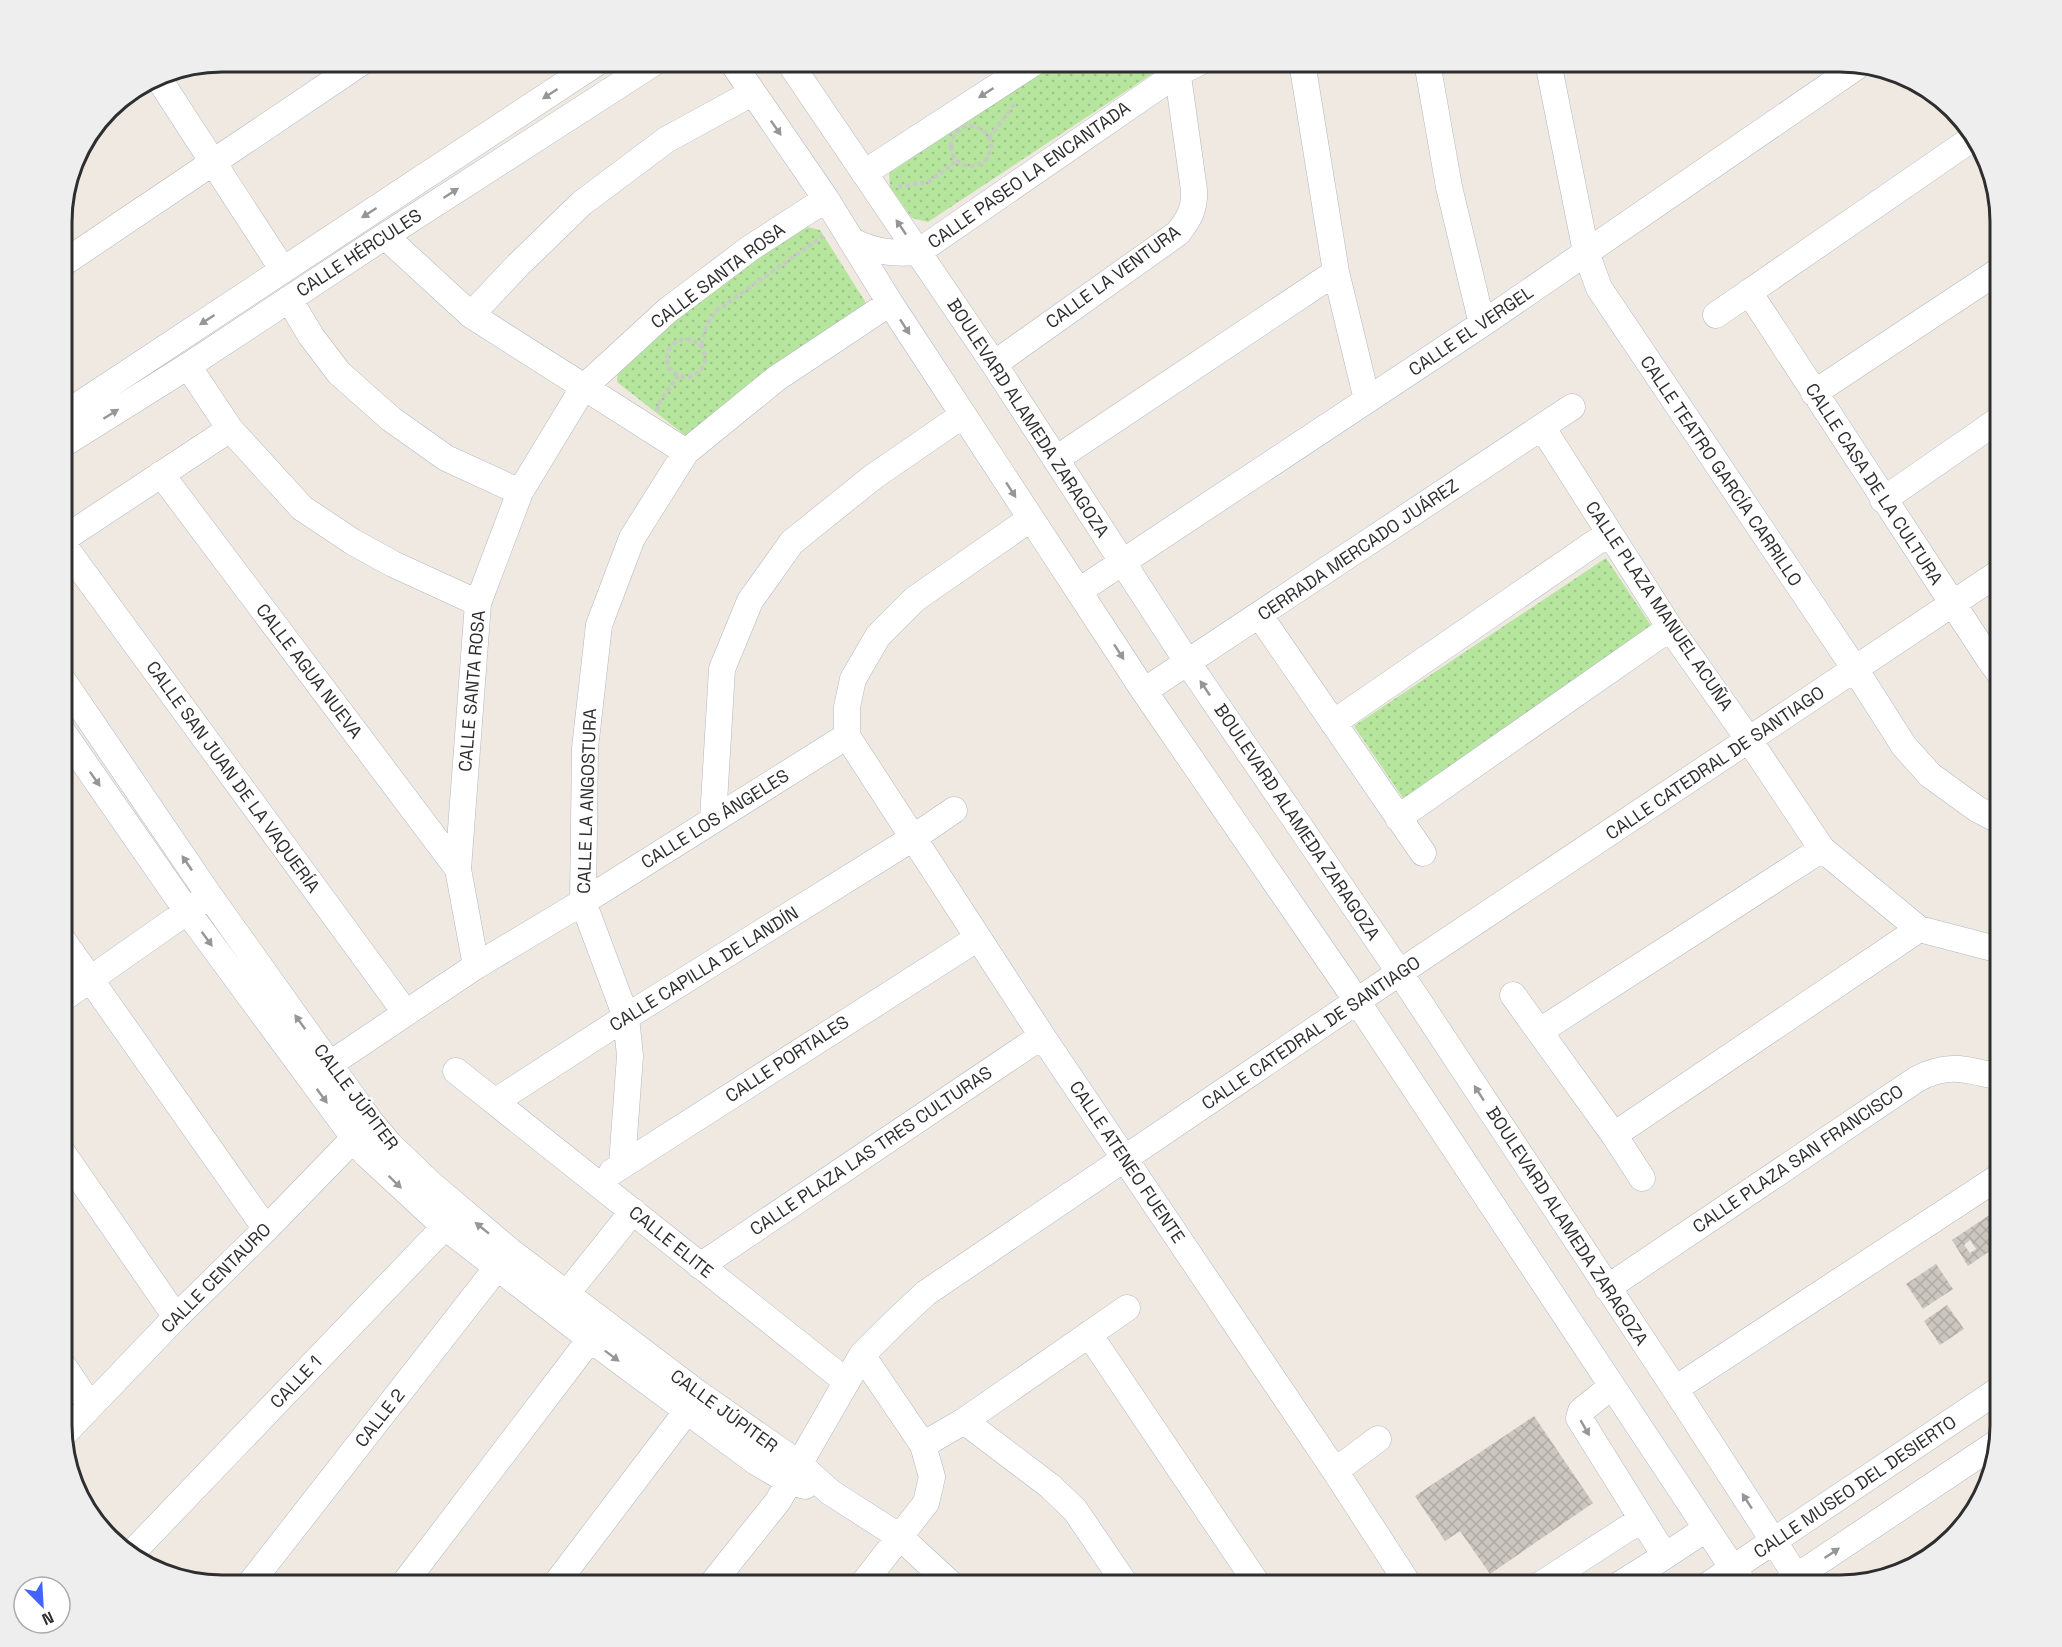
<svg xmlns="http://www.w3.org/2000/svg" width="2062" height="1647" font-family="'Space Grotesk',sans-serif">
<defs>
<pattern id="grass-dots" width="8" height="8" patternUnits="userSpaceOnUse" patternTransform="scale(1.5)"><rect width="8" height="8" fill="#b6e59e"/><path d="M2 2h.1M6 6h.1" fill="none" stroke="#9dc588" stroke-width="1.8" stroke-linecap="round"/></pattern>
<pattern id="building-cross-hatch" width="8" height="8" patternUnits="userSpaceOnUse" patternTransform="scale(1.5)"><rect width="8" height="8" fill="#cbc7bf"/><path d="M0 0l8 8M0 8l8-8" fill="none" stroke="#afaba4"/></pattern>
</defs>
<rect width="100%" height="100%" fill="#efe9e1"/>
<path fill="url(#grass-dots)" d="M1054,62H1164V66L928,222L912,218L890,187L889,173Z
M803,226L820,230L866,303L736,396L686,436L617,382L618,367L633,347Z
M1606,558L1656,633L1405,801L1354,726Z"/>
<path fill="url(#building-cross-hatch)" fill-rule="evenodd" d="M1997,1210L2000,1215V1244L1968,1266L1952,1240ZM1970,1240L1976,1249L1970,1253L1964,1245Z
M1936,1264L1953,1289L1923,1309L1906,1284Z
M1947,1305L1964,1329L1940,1345L1924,1321Z
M1534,1416L1593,1503L1490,1574L1460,1531L1445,1541L1415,1496Z"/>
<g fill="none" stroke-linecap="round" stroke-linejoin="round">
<g stroke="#b4b7c1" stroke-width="27">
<path id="minor" d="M732,62L826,199L890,303L1144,691L1357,1001L1744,1585
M789,62L994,364L1188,663L1400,973L1675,1389L1802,1585
M1302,62L1336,272L1367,400
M1427,62L1449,187L1482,324
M1548,62L1586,252L1599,288L1855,669L1904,746L1930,775L1977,809L2000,821
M157,76L283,270
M864,173L1035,62
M385,236L471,315L686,452
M851,240C872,252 893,254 918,252L1178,73L1200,62
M62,264L362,62
M1749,292L1989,659L2000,674
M289,299L311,336L339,373L391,419L446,458L520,492
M471,315L518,265L582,203L666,140L752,93
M1716,315L1973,138
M994,364L1178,233C1189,219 1195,209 1194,190L1176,62
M188,366L230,429L302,508L353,542L393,564L478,603
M1814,393L2000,270
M62,416L598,62
M1542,427L1670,628L1749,740L1822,849L1919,929L2000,950
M62,445L188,366L385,236L655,62
M1056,459L1336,272
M161,474L458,869
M1883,500L2000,419
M62,540L230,429
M62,543L405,1012
M1079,591L1482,324L1859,65
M1260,616L1423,853
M62,679L209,895L370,1121L390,1145L432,1185L510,1251L699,1394L798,1463L830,1492L900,1537L952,1585
M1144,691L1572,407
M1333,723L1609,533
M62,731L187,911L366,1154L445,1227L590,1339L756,1462L790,1482L805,1486
M847,736L1042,1036L1335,1471L1409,1585
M847,736V707L853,679L878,636L915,599L1030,519
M1398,818L1670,628
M713,819L722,669L750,601L792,542L873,477L963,415
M62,939L266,1229
M476,966L458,869L478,603L520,492L583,388L668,310L749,249L826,199
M1513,995L1614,1135L1642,1178
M62,999L199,903
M1540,1031L1822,849
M330,1064L476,966L583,902L847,736
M456,1071L847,1382
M496,1101L626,1017L913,838L954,810
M1614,1135L1919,929
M62,1152L176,1317
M622,1164L630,1056L626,1017L583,902L585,748L599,625L632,538L686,452L777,378L890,303
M612,1172L978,938
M700,1266L1042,1036
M1607,1288L1917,1079C1950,1062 1966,1070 2000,1077
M556,1307L633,1211
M1089,1334L1258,1585
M62,1364L90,1405
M1612,1386L1581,1411L1579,1418L1665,1556L1706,1529
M1675,1389L2000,1176
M964,1421L1050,1486L1075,1510L1126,1585
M62,1436L176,1317L266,1229L364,1128
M923,1445L964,1421L1127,1308
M1335,1471L1378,1439
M131,1554L456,1215
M249,1585L506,1256
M403,1585L600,1326
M555,1585L696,1399
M711,1585L778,1501L862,1355L894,1323L926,1293L1357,1001L2000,572
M862,1585L926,1503L932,1477L923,1445L862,1355
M1540,1585L1642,1519
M1619,1585L1665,1556
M1708,1585L2000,1389
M1784,1585L1998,1442"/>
</g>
<path stroke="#c9c9c9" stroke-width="4" stroke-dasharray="4.5 3" stroke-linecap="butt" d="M951 146a20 20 0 1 1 40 0a20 20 0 1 1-40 0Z
M989,138L1015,103
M898,187L928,182L957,161
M667 358a19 19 0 1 1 38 0a19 19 0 1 1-38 0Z
M701,345L707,324L716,311L823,236
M657,411L660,401L678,376"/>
<use href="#minor" stroke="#fff" stroke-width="26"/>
</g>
<defs><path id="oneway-solid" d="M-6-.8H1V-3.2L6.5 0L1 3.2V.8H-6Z" transform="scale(1.5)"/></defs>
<g fill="#969696">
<use href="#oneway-solid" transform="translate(986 93) rotate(147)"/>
<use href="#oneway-solid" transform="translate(550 94) rotate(147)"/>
<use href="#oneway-solid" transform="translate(776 128) rotate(55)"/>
<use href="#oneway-solid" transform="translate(451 193) rotate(-33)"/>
<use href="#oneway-solid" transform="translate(369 213) rotate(147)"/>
<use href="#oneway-solid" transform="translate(901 227) rotate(-124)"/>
<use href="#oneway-solid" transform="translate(207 320) rotate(147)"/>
<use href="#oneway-solid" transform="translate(905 327) rotate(57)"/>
<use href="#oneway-solid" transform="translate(111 414) rotate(-32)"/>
<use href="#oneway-solid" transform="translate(1011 490) rotate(57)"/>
<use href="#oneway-solid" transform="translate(1119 652) rotate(57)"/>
<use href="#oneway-solid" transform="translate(1205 688) rotate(-124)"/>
<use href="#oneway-solid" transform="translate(95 779) rotate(55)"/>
<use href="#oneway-solid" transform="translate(187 863) rotate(-124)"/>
<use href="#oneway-solid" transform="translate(207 939) rotate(54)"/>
<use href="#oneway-solid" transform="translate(300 1022) rotate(-126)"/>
<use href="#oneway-solid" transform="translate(1479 1093) rotate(-123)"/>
<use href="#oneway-solid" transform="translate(322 1096) rotate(54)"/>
<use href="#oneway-solid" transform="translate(395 1182) rotate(44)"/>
<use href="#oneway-solid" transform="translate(482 1228) rotate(-141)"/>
<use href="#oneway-solid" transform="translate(612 1356) rotate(37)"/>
<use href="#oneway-solid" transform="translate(1585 1428) rotate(60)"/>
<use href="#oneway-solid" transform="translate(1747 1501) rotate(-123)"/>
<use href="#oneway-solid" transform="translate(1832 1553) rotate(-34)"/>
</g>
<g text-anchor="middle" stroke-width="4.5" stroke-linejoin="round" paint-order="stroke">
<g font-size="18" fill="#2e2e2e" stroke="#fff">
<text transform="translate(1029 175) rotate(-35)" y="6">CALLE PASEO LA ENCANTADA</text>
<text transform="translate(359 253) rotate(-33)" y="6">CALLE HÉRCULES</text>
<text transform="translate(718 276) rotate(-37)" y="6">CALLE SANTA ROSA</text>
<text transform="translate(1113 277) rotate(-36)" y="6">CALLE LA VENTURA</text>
<text transform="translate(1471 331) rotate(-34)" y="6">CALLE EL VERGEL</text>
<text transform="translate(1028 418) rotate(57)" y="6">BOULEVARD ALAMEDA ZARAGOZA</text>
<text transform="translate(1721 471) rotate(56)" y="6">CALLE TEATRO GARCÍA CARRILLO</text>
<text transform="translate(1874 484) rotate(57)" y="6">CALLE CASA DE LA CULTURA</text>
<text transform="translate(1358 550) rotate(-34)" y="6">CERRADA MERCADO JUÁREZ</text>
<text transform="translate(1659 606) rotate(56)" y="6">CALLE PLAZA MANUEL ACUÑA</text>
<text transform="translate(309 671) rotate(53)" y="6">CALLE AGUA NUEVA</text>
<text transform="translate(472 691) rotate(-85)" y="6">CALLE SANTA ROSA</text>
<text transform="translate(1715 763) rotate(-34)" y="6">CALLE CATEDRAL DE SANTIAGO</text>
<text transform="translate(233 777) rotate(54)" y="6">CALLE SAN JUAN DE LA VAQUERÍA</text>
<text transform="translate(587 801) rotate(-88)" y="6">CALLE LA ANGOSTURA</text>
<text transform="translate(715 819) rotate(-32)" y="6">CALLE LOS ÁNGELES</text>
<text transform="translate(1297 822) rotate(56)" y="6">BOULEVARD ALAMEDA ZARAGOZA</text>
<text transform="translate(704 969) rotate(-32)" y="6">CALLE CAPILLA DE LANDÍN</text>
<text transform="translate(1311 1033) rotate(-34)" y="6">CALLE CATEDRAL DE SANTIAGO</text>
<text transform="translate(787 1059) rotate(-33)" y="6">CALLE PORTALES</text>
<text transform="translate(356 1097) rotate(53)" y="6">CALLE JÚPITER</text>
<text transform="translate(871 1151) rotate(-34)" y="6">CALLE PLAZA LAS TRES CULTURAS</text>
<text transform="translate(1798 1159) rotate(-34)" y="6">CALLE PLAZA SAN FRANCISCO</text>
<text transform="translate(1127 1162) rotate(56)" y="6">CALLE ATENEO FUENTE</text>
<text transform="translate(1567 1226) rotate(57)" y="6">BOULEVARD ALAMEDA ZARAGOZA</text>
<text transform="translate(671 1242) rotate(39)" y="6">CALLE ELITE</text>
<text transform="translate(216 1278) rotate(-45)" y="6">CALLE CENTAURO</text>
<text transform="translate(296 1382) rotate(-46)" y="6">CALLE 1</text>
<text transform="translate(724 1411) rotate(36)" y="6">CALLE JÚPITER</text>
<text transform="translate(380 1418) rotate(-52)" y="6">CALLE 2</text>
<text transform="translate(1855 1487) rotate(-34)" y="6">CALLE MUSEO DEL DESIERTO</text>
</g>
</g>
<path d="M0 0H2062V1647H0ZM222 72H1840A150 150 0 0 1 1990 222V1425A150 150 0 0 1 1840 1575H222A150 150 0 0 1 72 1425V222A150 150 0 0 1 222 72Z" fill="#eee" fill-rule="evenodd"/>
<path fill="none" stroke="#2e2e2e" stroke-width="3" d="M222 72H1840A150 150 0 0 1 1990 222V1425A150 150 0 0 1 1840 1575H222A150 150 0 0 1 72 1425V222A150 150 0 0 1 222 72Z"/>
<g transform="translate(42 1605) rotate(156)"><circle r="28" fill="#ffffff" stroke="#ababab" stroke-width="1.5"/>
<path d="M0-4.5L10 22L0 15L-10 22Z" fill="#4264fb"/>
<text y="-9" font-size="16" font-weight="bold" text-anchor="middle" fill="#2e2e2e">N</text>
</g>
</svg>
